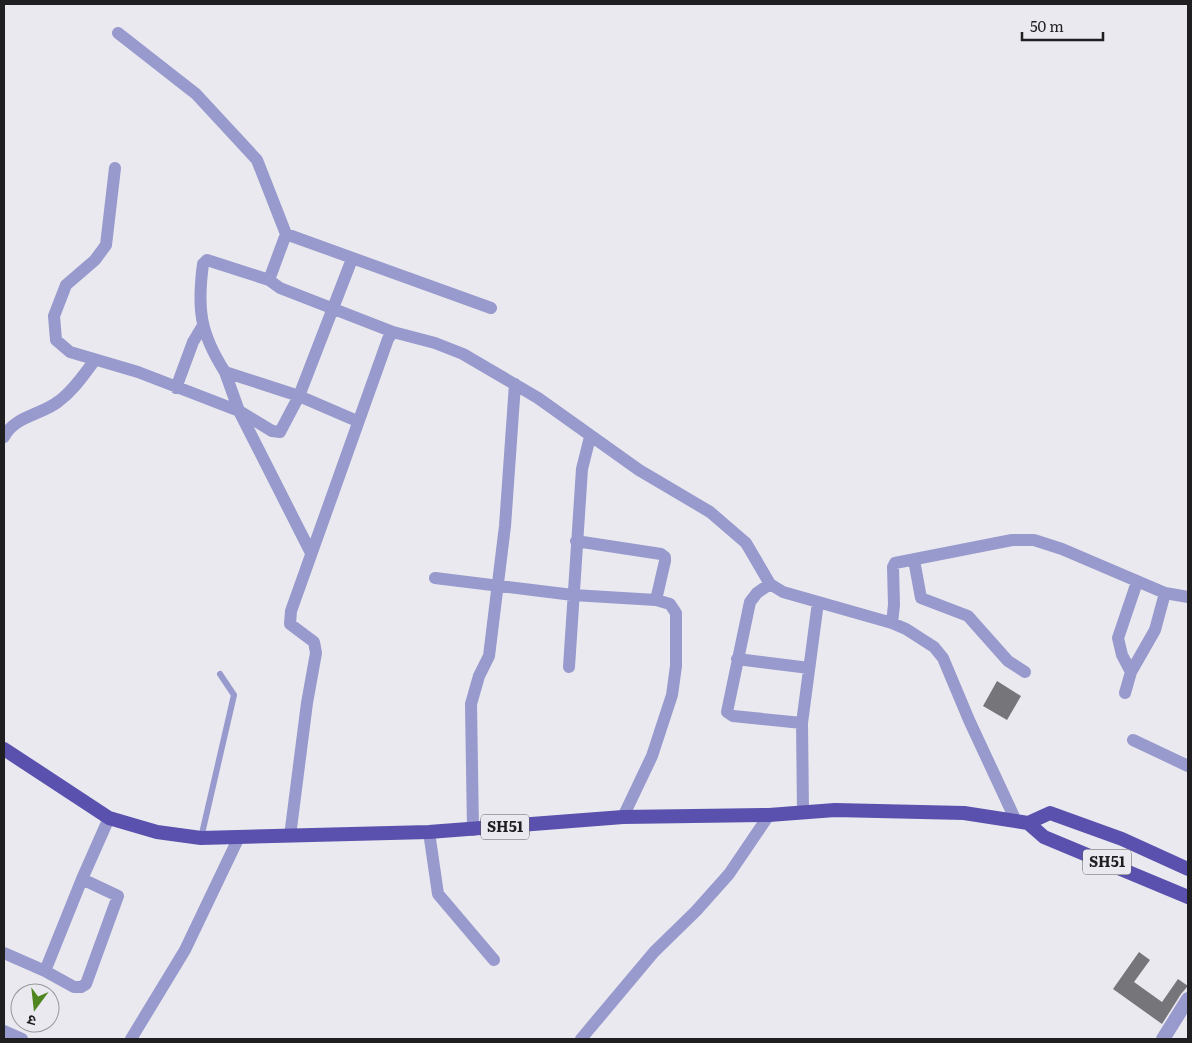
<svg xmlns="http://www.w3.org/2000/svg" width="1192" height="1043" font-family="Literata,'Noto Sans Devanagari',serif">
<rect width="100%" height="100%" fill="#e9e9ef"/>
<path fill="#75757a" d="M997,681L1021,696L1007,720L983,706Z
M1139,952L1150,960L1134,982L1162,1002L1178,979L1188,986L1181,994L1162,1024L1113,989Z"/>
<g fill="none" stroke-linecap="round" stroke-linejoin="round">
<path stroke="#9899cd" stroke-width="6" d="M201,838L234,695L220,674"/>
<path stroke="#9899cd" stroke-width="12" d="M118,33L196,94L257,160L286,234L269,280
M115,168L106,245L95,260L66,285L54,316L56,340L70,352L138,372L239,411L272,431L280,432L299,396L352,259
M286,234L491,308
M225,372L239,411L311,553
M176,388L193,342L202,327
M357,421L299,396L225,372C200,333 197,309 203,264L207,260L269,280L280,288L393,332
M4,437C14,416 42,415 59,401C74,390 84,374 95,360
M576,541L661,554L665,557V561L656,600
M914,560L921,598L968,616L1008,661L1025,672
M435,578L573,595L656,600L670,604L676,613V666L672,695L652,756L623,817
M770,584L757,593L750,602L727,712L733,716L802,723
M892,623L894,605L893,567L895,563L1012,540H1034L1062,549L1165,593L1188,597
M737,659L809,668
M569,667L582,469L590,437
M1131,672L1122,655L1118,638L1137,582
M1125,693L1131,672L1155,630L1165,593
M1133,740L1188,766
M803,812L802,723L818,602
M473,830L471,704L479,676L489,656L505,526L515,384
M429,832L438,894L494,960
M290,836L307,703L316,653L314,642L290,624L291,611L388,339L393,332L435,343L463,354L538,398L639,470L710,512L746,543L770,584L783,592L892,623L906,629L934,647L943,658L969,720L1016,821
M4,953L45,971L74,987H81L86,984L118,896L82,879
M45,971L82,879L109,818
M4,1031L22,1039
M131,1039L185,950L239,837
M581,1039L654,952L696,911L729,874L769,815"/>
<path stroke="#9899cd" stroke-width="14" d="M1163,1039L1188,999"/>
<path stroke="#5951ad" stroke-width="14" d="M4,749L109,818L157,832L201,838L429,832L623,817L769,815L835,810L964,813L1028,823L1044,837L1188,897
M1028,823L1050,813L1122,839L1188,869"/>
</g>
<g text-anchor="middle" stroke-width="5" stroke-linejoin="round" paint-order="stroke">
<g fill="#e9e9ef" stroke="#5c5c5f" stroke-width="1">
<rect x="481" y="814.5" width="48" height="25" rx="4"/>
<rect x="1083" y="849.5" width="48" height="25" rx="4"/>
</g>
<g font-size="15" font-weight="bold" fill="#1f1f21">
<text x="505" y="832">SH51</text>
<text x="1107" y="867">SH51</text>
</g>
</g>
<rect width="1192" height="1043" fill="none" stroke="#1f1f21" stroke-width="10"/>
<g transform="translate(35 1008) rotate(195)"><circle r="24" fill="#e9e9ef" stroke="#98989d"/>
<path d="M0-4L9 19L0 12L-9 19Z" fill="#50861f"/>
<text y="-8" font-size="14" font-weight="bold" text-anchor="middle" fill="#1f1f21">उ</text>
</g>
<path d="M1022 32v8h81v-8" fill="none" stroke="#1f1f21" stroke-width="2.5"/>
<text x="1030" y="32" font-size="15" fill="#1f1f21" stroke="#e9e9ef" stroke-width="4" paint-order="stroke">50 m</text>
</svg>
